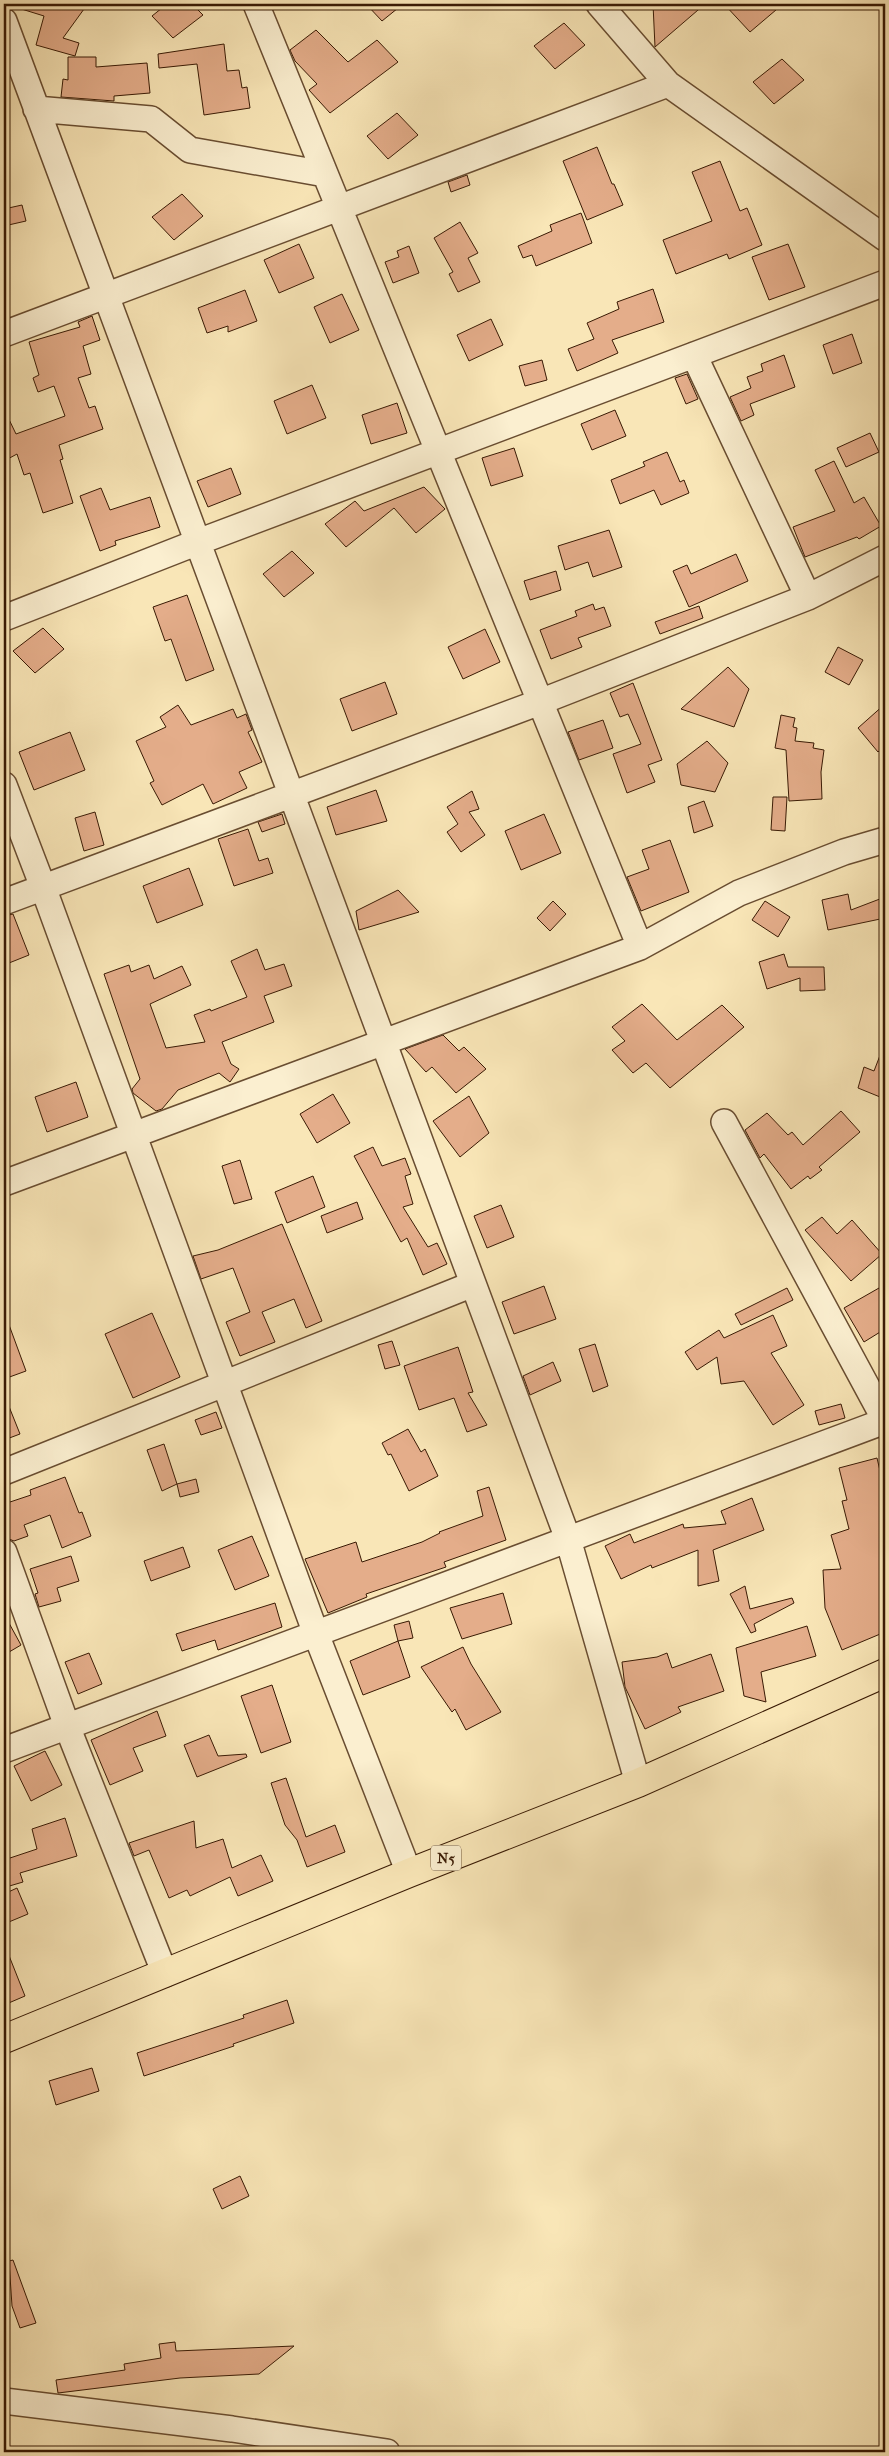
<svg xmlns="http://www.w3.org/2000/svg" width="889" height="2456" font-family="'IM FELL French Canon',serif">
<rect width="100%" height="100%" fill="#f9e6b7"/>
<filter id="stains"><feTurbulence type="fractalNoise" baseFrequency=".004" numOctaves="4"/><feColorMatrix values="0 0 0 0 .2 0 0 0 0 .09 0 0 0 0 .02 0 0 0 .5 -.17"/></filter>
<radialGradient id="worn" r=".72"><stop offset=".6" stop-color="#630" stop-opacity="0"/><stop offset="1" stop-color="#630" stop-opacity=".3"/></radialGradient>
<path fill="#e4ad8a" stroke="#391a04" d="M15,4H49L61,7L63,4H77L84,9L63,38L79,43L75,56L36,45L44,16L15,7Z
M167,4H192L203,15L173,38L152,16Z
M366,4H403L382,21Z
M653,4H705L655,47Z
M724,4H783L750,32Z
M564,23L585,45L555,69L534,46Z
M316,30L348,62L377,40L398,62L330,113L309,90L317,84L295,61L290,50Z
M224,44L227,71L239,70L242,88L247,87L250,108L204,115L197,64L159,68L158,54Z
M68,57H96V67L147,63L150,93L114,96V101L61,97L63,79L68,80Z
M782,59L804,80L774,104L753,82Z
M397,113L418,135L388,159L367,136Z
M597,147L612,184H614L623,205L587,220L563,161Z
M720,161L740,211L747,208L762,245L729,259L727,254L676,274L663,240L712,221L692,172Z
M467,175L470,185L451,192L448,182Z
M182,194L203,216L174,240L152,217Z
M22,205L26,221L4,226V209Z
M581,213L592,243L536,266L532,255L523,258L518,246L552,231L550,225Z
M460,222L478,253L468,258L480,282L458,292L449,274L453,272L434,238Z
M299,244L314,278L279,293L264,260Z
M788,244L805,287L769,300L752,257Z
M409,246L419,273L393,283L385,262L399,257L397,251Z
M653,289L664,322L612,340L618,353L577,371L568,349L594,339L587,323L619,309L617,302Z
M245,290L257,321L228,332V326L207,333L198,308Z
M342,294L359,330L330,343L314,307Z
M92,316L100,340L83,346L91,374L78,378L89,408L95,406L103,429L59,445L63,459L60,460L73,503L43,513L30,473L24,475L17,454L4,461V409L16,434L65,416L54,386L38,392L33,378L39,375L29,342L80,327L78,322Z
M491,319L503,345L469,361L457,335Z
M852,334L862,363L833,374L823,345Z
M784,355L795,387L750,404L754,415L741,421L730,397L751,388L747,377L763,371L761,364Z
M542,360L547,380L525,386L519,366Z
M687,374L698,399L686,404L675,378Z
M312,385L326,418L287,434L274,401Z
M397,403L407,433L371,444L362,415Z
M615,410L626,436L592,450L581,424Z
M870,433L879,452L846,467L837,448Z
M514,448L523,476L491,486L482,458Z
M667,452L680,482L684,480L689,493L661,505L654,490L620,504L611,480L645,466L643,462Z
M834,461L854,503L864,497L881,526L859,539L857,537L805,557L793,527L835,511L815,470Z
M231,468L241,494L208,507L197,481Z
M424,487L445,509L416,533L394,508L346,547L325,524L355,501L364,511Z
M101,488L110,510L150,497L160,527L115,541L116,545L100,551L80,496Z
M609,530L622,567L593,577L588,562L565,570L558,546Z
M292,551L314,573L284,597L263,574Z
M736,554L748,581L689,607L673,571L687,565L691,574Z
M556,571L561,590L530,600L524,581Z
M187,595L214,670L186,681L171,639L165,641L153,607Z
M593,604L595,610L604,607L611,626L578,638L582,647L551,659L540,630L577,616L575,611Z
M699,606L703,618L660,634L655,622Z
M43,628L64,649L35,673L13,651Z
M485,629L500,662L463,679L448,647Z
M838,647L863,660L849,685L825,672Z
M728,667L749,689L734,727L681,709Z
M385,682L397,714L352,731L340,699Z
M633,683L662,760L648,765L655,782L627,793L613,754L641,744L628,714L620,717L610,693Z
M885,704V745L878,752L858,728Z
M178,705L191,725L233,709L237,718L246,714L252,730L248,732L262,762L239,772L247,788L213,804L203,784L162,805L150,783L154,781L136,741L166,727L160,717Z
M781,715L795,718L793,727L797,728L795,741L814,743L813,748L824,750L821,772L822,799L789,801L786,750L775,748Z
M603,720L613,748L579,760L568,732Z
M70,732L85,770L34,790L19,752Z
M707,741L728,763L715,792L681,785L677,764Z
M376,790L387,821L336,835L327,807Z
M472,791L479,809L469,812L485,835L461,852L447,832L458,824L447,807Z
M773,797H787L785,831L771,830Z
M704,801L713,826L694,833L688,807Z
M95,812L104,845L84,851L75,818Z
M282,814L285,824L262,832L258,822Z
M544,814L561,853L521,870L505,831Z
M248,829L259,861L268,858L273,873L234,886L218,839Z
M670,840L689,892L641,911L627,877L649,869L642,850Z
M189,868L203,905L157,923L143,886Z
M398,890L419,912L359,930L356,911Z
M848,894L851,910L885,897V918L828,930L822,900Z
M553,901L566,914L550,931L537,918Z
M765,901L790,917L778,937L752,920Z
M13,914L29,955L4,965V916Z
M257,949L265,970L284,964L292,986L264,996L274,1022L222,1042L231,1064L239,1069L230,1082L219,1073L178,1090L162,1109L156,1111L133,1093L132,1089L140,1079L104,974L129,965L131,972L149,965L154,979L182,966L191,985L150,1004L166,1048L205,1042L194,1015L210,1009L211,1011L247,997L231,961Z
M784,954L788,967H824L825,990L800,991V978L767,989L759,962Z
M642,1004L677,1040L722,1005L744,1027L670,1088L646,1063L633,1073L612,1050L625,1041L612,1027Z
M443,1035L459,1051L464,1047L486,1069L456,1093L432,1067L426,1072L405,1049Z
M884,1045H885V1099L858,1088L864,1067L874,1071Z
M76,1082L88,1117L47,1132L35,1097Z
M333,1094L350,1123L317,1143L300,1114Z
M469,1096L489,1133L460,1157L433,1121Z
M841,1111L860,1132L819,1167L822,1170L810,1179L808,1176L791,1189L764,1154L760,1158L745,1130L767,1113L788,1135L792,1132L803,1145Z
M373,1147L382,1166L405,1158L411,1174L405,1176L413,1204L403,1207L428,1247L437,1243L447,1264L423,1275L407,1238L401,1242L354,1156Z
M240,1160L252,1199L234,1204L222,1166Z
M313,1176L325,1207L287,1223L275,1192Z
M357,1202L363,1219L327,1233L321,1216Z
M501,1205L514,1237L487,1248L474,1216Z
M822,1217L837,1234L852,1220L882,1254L851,1281L805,1230Z
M282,1224L322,1321L306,1328L294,1299L262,1312L275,1342L240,1356L226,1322L250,1312L233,1268L201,1279L193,1256L218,1250Z
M544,1286L556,1319L514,1334L502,1302Z
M787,1288L793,1300L741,1325L735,1314Z
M879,1288L885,1299V1329L864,1342L844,1308Z
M152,1313L180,1377L133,1398L105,1334Z
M5,1314L26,1371L4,1379V1315Z
M773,1315L787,1346L771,1353L804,1405L773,1425L744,1381L721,1384L717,1357L697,1370L685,1352L719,1330L724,1338Z
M392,1341L400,1365L385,1369L378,1345Z
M595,1344L608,1386L593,1392L579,1349Z
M458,1347L473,1392L468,1393L487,1425L467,1432L454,1398L419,1410L404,1366Z
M553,1362L561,1381L530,1395L523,1376Z
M4,1394L20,1434L4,1440Z
M841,1404L845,1418L819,1425L815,1411Z
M216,1412L222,1428L201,1435L195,1420Z
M408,1429L421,1452L425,1449L438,1476L409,1491L391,1454L388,1455L382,1443Z
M164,1444L177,1484L162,1491L147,1450Z
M877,1458L885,1492V1632L842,1650L825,1608L823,1570L841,1569L831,1535L849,1529L842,1501L847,1500L839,1468Z
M65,1477L79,1513L82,1512L91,1536L62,1548L50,1515L24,1525L28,1536L14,1541L9,1539L4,1524V1504L31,1495L30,1490Z
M196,1479L199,1492L180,1497L177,1484Z
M489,1487L506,1540L444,1562L446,1567L366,1594L367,1597L328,1613L305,1559L356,1542L362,1562L422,1542L440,1533L439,1532L483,1516L477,1491Z
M752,1498L764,1530L713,1550L719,1581L698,1586V1550L652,1568L651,1565L621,1579L605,1546L630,1534L634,1543L683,1524L684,1528L726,1524L721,1511Z
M252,1536L269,1576L235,1590L218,1550Z
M183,1547L190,1567L151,1581L144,1561Z
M71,1556L79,1581L57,1588L61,1601L39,1607L35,1594L38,1593L30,1569Z
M745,1586L750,1609L792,1598L794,1603L754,1624L756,1631L751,1633L730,1594Z
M503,1593L512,1624L462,1639L450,1608Z
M275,1603L282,1627L218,1650L215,1640L182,1651L176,1634Z
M4,1614L21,1645L4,1655Z
M409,1621L413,1638L398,1641L394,1625Z
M807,1626L816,1656L761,1672L766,1702L744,1696L736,1648Z
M398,1641L410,1677L363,1695L350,1661Z
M463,1647L471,1664L501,1712L466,1730L455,1709L452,1712L421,1667Z
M89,1653L102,1684L78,1694L65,1662Z
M667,1653L672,1668L711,1654L724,1691L678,1707L681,1712L645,1729L625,1687L622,1662L657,1657Z
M272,1685L291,1742L261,1753L241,1696Z
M157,1711L166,1736L133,1748L143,1771L110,1785L91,1740Z
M209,1735L218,1756L246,1754L247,1757L197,1777L184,1745Z
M45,1751L62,1785L31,1801L14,1766Z
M286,1778L306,1837L335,1825L345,1852L307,1867L297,1840L285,1825L271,1783Z
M65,1818L77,1856L20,1873L23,1882L6,1887L4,1879V1860L37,1849L32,1829Z
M194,1821L196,1848L223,1839L232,1868L261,1855L273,1881L238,1896L230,1877L190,1896L187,1890L169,1898L149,1850L134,1856L129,1843Z
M17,1888L28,1914L4,1924V1894Z
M4,1943L25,1996L4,2005Z
M287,2000L294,2023L233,2044L234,2046L144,2076L137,2053L244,2018L243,2015Z
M92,2068L99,2091L56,2105L49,2081Z
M240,2176L249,2196L222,2209L213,2189Z
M13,2260L36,2323L20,2328L12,2306L9,2261Z
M175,2342L176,2351L294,2346L259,2374L180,2378L58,2393L56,2380L125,2370L124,2364L161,2358L159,2344Z"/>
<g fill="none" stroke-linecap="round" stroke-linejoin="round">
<g stroke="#694d31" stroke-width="28">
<path id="minor" d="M256,4L640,947
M599,4L668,84L885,238
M4,21L568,1539L638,1783
M36,109L151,119L190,150L325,174
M4,334L668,84
M694,355L808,597
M4,618L198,542L885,283
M4,785L43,887L316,1634L409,1873
M4,902L540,702L808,597L885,558
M724,1122L885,1420
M4,1183L640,947L739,893L844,852L885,840
M4,1472L473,1284
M4,1552L67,1726L165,1974
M4,1750L885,1421
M4,2401L232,2429L387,2452"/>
</g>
<g stroke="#391a04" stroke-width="30">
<path id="highway" d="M4,2039L409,1873L638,1783L885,1673"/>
</g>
<use href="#minor" stroke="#fbefd0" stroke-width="25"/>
<use href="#highway" stroke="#f9e6b7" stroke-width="28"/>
</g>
<g text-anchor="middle" stroke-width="5" stroke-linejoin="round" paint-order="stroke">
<rect fill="#fbefd0" stroke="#735a41" stroke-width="1" x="431" y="1845.5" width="30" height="25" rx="4"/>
<g font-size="15" font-weight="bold" fill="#391a04">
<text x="446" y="1863">N5</text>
</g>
</g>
<rect width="889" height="2456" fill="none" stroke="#f9e6b7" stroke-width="20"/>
<rect x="5" y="5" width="879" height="2446" fill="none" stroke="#391a04" stroke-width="2.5"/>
<rect x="10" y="10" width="869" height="2436" fill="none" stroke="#391a04"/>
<rect width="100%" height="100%" filter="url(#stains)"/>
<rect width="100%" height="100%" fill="url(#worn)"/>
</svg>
